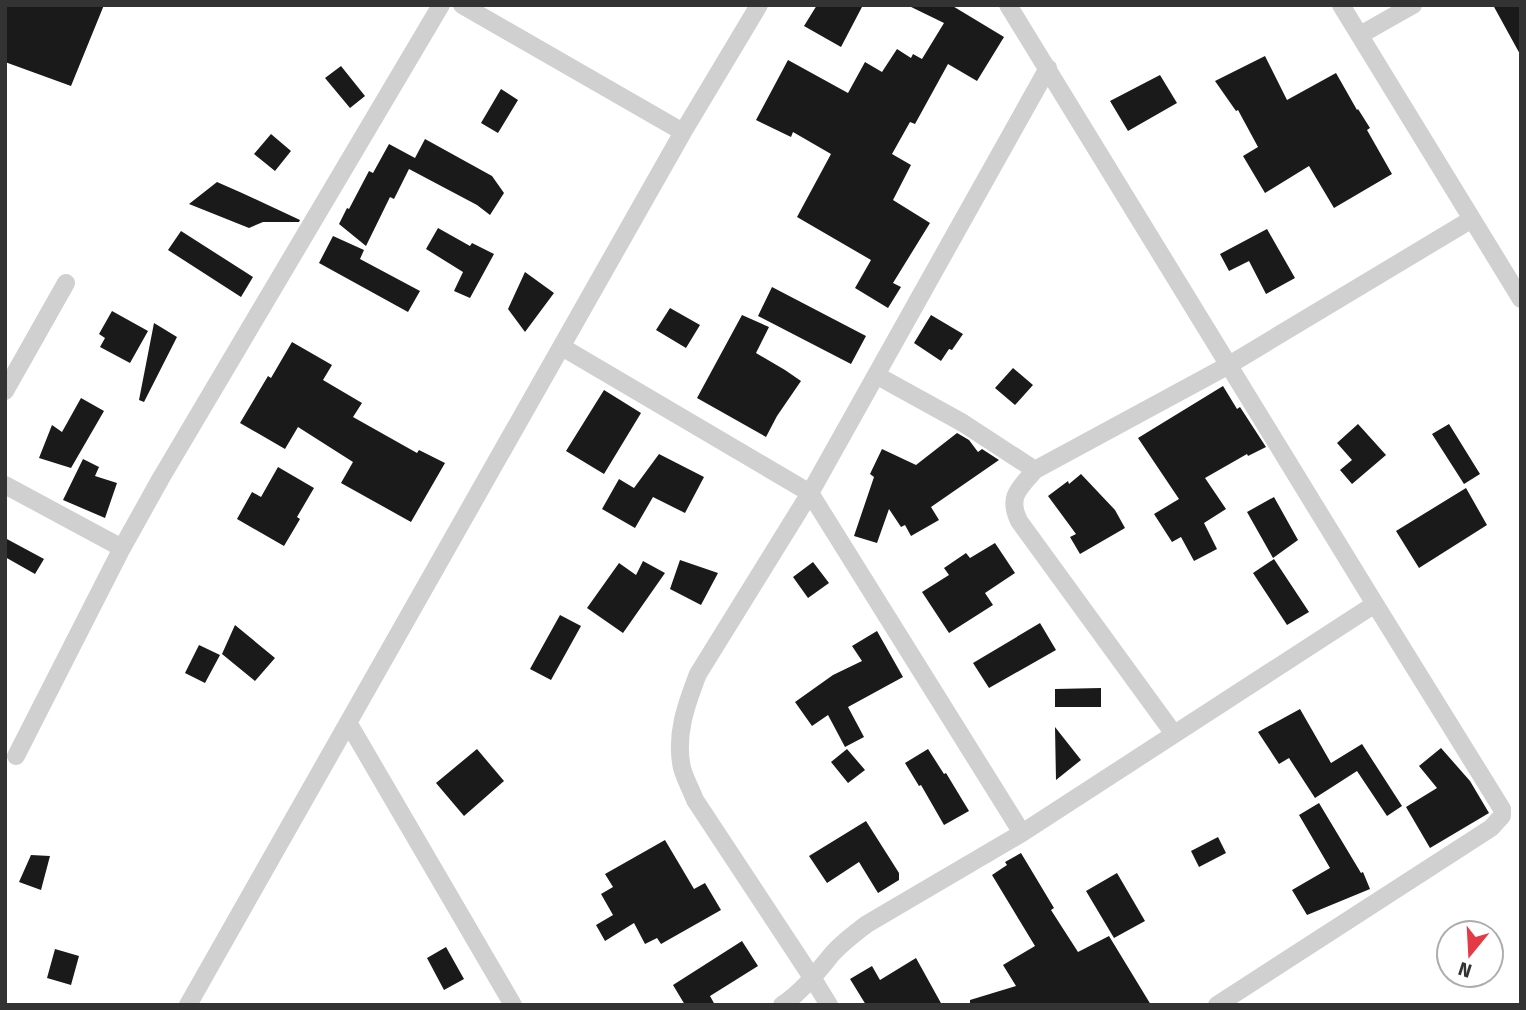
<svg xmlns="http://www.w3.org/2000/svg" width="1526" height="1010" font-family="'Fira Sans',sans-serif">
<rect width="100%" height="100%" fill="#fff"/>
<path fill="#1a1a1a" d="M5,5H104L71,86L5,62Z
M817,5H863L841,47L804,26Z
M907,5H951L1004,37L977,81L948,64L915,124L910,122L892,154L911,165L893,200L930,223L893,283L901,287L888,308L855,288L871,260L797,217L831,154L793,132L791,137L756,120L788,60L848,93L865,62L882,72L897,49L911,58L913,54L922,59L944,23Z
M1493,5H1521V56Z
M1265,56L1287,100L1336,73L1357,110L1358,109L1370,128L1367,130L1392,174L1334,208L1309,166L1265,193L1243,156L1258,147L1238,110L1236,111L1215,81Z
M341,66L365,96L350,108L325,78Z
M1160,75L1177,103L1128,131L1110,101Z
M501,89L518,100L498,133L481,123Z
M271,134L291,151L275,171L254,154Z
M425,139L492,176L504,193L490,215L477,205L409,169L394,199L390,197L366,246L339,224L347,208L349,209L369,171L373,173L389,144L415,158Z
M217,182L242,193L300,220L299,222H263L249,228L189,204Z
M438,228L470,246L472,243L494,254L470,298L454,291L463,272L426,249Z
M1267,229L1295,278L1266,294L1249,261L1229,271L1220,254Z
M181,231L253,277L241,297L168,250Z
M333,236L364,250L360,259L420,291L408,312L319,263Z
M525,272L554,293L525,332L508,309Z
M772,287L866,336L851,364L758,316Z
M670,308L700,325L686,348L656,330Z
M112,311L148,331L130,363L100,347L105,338L99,334Z
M742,315L769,327L756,353L785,370L801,381L777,416L766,437L697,398Z
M931,315L963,334L952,350L949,349L941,361L914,343Z
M154,323L177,337L144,402L139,400Z
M292,342L332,365L323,380L362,403L353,417L417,453L419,450L445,463L411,522L341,483L353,462L298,427L285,449L240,423L268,376L271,378Z
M1013,368L1033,385L1015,405L995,388Z
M1223,386L1237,409L1240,407L1266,447L1248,456L1247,454L1205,478L1226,509L1204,523L1217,549L1194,561L1181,537L1172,542L1154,514L1179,499L1138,438Z
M604,390L641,413L604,474L566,451Z
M81,398L104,411L71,468L39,458L52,425L62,432Z
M1358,424L1386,455L1352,484L1340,470L1352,460L1337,443Z
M1449,424L1480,474L1464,484L1432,434Z
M957,433L969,440L978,452L982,449L999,460L931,507L939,520L911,536L905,525L901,527L889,509L877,543L854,536L874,477L870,474L882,449L916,465Z
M659,454L704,477L685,513L653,497L635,528L602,509L619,479L634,488Z
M83,459L99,467L95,476L117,483L105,518L63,500Z
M278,467L314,488L297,517L300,519L284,546L237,519L252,492L261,497Z
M1081,474L1115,510L1125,528L1080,554L1070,537L1076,534L1048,496L1068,481L1069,484Z
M1466,488L1487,525L1419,568L1396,531Z
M1274,497L1298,540L1273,558L1247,512Z
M5,538L44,559L35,574L5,557Z
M995,543L1015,573L985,593L993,605L949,633L922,592L949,575L944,568L966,553L970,558Z
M1274,559L1309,612L1287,625L1253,573Z
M680,560L718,573L701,605L670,589Z
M643,561L665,573L623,633L587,608L619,563L636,575Z
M813,562L829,583L808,598L793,577Z
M560,615L581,626L551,680L530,669Z
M1040,623L1056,650L989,688L973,663Z
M235,625L275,658L255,681L222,654Z
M877,631L903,677L848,707L864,737L845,747L828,715L812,726L795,702L833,675L862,661L852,646Z
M199,645L220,655L205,683L185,673Z
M1101,688V707H1055V689Z
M1300,709L1331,763L1362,744L1402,806L1387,816L1357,771L1315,798L1289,758L1279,764L1258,732Z
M1055,727L1081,760L1056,780Z
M1441,748L1470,781L1489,813L1430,848L1406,807L1437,788L1419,766Z
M477,749L504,781L464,816L436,783Z
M847,749L865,770L848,783L831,762Z
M928,749L944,774L946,773L969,811L944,825L921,785L919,786L905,763Z
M1319,803L1361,873L1363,872L1370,889L1307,915L1292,890L1330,868L1299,815Z
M866,821L899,873V880L878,893L859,862L827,883L809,856Z
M1218,837L1226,853L1199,867L1191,851Z
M665,840L694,889L705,883L721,910L661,944L657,938L645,944L634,923L605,941L596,925L613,915L601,894L613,887L605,874Z
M1021,853L1054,908L1051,910L1078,952L1109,936L1151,1005H970V1000L1016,986L1003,965L1035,946L992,875L1007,865L1005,862Z
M31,855L50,856L41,890L19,882Z
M1117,873L1145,921L1114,938L1086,891Z
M742,941L758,966L710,996L715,1005H685L673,985Z
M446,947L464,979L444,990L427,958Z
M55,949L79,956L71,985L47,978Z
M916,958L942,1005H866L850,979L872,966L880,980Z"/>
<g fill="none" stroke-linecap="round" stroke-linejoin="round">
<path stroke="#d0d0d0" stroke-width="18" d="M462,5L683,132
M1008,5L1375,604L1502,809V816L1491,828L1217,1005
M1341,5L1521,299
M1360,35L1413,5
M562,347L810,493L1022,833
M876,375L963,423L1035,470
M5,391L66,283
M5,485L122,548
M349,724L513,1005
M1174,734L1019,521C1007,496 1020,488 1035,470L1229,365L1472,219
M16,756L122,548L161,478L441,5
M188,1005L683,132L759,5
M782,1005C803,991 817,972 833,953C843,942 855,933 867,924L1022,833L1375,604
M829,1005L813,979L695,800C691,789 685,779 682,768C675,735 686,705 698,674L810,493L1048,68"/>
</g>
<rect width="1526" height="1010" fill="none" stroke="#333333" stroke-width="14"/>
<g transform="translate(1470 954) rotate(198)"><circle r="33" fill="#ffffff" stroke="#adadad" stroke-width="2"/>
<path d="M0-5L12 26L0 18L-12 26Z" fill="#e63946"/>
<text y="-10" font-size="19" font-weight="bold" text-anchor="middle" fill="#333333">N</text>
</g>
</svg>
